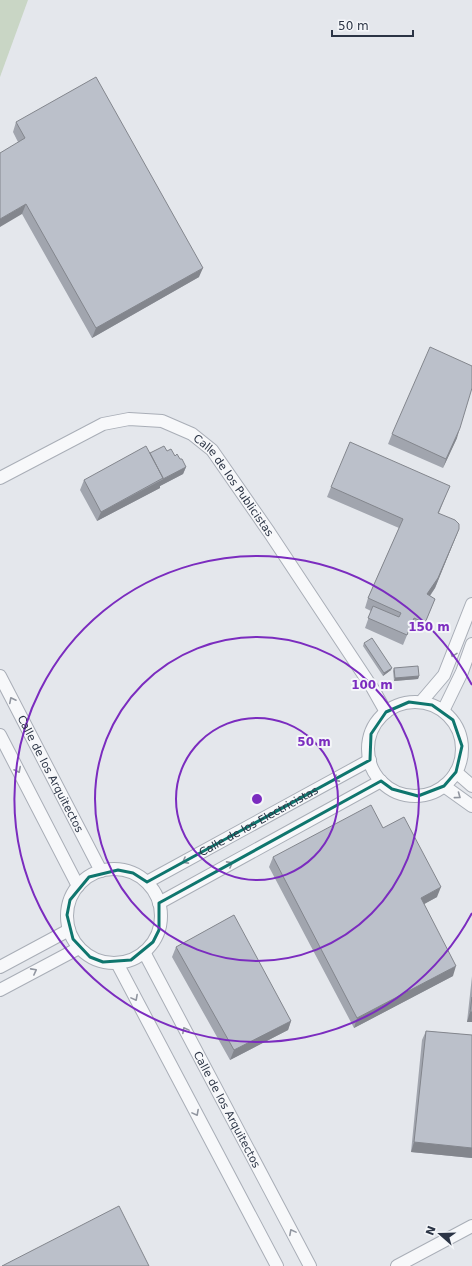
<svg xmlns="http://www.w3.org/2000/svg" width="472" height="1266" font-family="'DejaVu Sans',sans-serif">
<rect width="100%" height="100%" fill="#e4e7ec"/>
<path fill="#c9d6c5" d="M0,0H28L0,77Z"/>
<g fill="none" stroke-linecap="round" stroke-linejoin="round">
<g stroke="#a9aeb7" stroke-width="14">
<g id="street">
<path id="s1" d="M0,478L103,424L129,419L162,421L192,434L212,450L269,532L373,689L386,712"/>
<path id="s2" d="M0,676L101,871"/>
<path d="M421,702L444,675L472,604"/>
<circle cx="415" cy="749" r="47"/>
<path d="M443,711L462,672L472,644"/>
<path d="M0,735L78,886"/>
<path d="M456,772L472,786"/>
<path d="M444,786L472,806"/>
<circle cx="114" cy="916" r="47"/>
<path id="s3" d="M147,882L370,760"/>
<path d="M159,903L381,781"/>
<path id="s4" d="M144,952L310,1266"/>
<path d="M117,963L277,1266"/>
<path d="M0,967L69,930"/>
<path d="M0,990L79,948"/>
<path d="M397,1266L472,1226"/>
</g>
</g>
<use href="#street" stroke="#f7f8fa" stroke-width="12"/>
</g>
<path fill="#a1a5ae" d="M16,122L199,277L92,338L22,214L18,142L13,132Z
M392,434L457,438L443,468L388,444Z
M167,451L175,456L186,467L183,474L160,486V488L97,521L80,490L84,480L150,453Z
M331,487L446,495L439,513L459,529L435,588L430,596L435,599L421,633L410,628L403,645L365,628L371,611L365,608L368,598L399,528L327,497Z
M364,643L391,670L383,676L363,646Z
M394,668L419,676L418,679L394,681L393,671Z
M383,828L437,897L424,904L453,976L354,1028L269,867L273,857Z
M176,947L291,1021L288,1030L230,1060L172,957Z
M472,976V1022H467Z
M426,1031L472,1035V1158L411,1152L422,1040Z"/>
<path fill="#83868d" d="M26,204L22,214L0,227V219Z
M203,268L199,277L92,338L96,328Z
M460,428L457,438L443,468L446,459Z
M186,467L183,474L160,486V488L97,521L101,512Z
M459,529L435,588L424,604L427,594Z
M392,668L391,670L383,676L384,673Z
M419,676L418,679L394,681L395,678Z
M441,887L437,897L417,908L421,898Z
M456,966L453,976L354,1028L357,1018Z
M470,1012H472V1022H467Z
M291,1021L288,1030L230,1060L234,1050Z
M414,1142L472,1148V1158L411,1152Z"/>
<path fill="#bbc0ca" stroke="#83868d" d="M96,77L203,268L96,328L26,204L0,219V153L25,138L16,122Z
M430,347L472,366V388L460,428L446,459L392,434Z
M350,442L450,486L438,513L455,520L459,524V529L438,578L427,594L435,599L425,623L414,618L407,635L368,618L373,606L399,617L401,613L368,598L403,519L331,487Z
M146,446L163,478L101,512L84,480Z
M164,446L167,451L171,449L175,456L177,454L180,459H182L186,467L163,479V478L150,453Z
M372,638L392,668L384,673L364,643Z
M418,666L419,676L395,678L394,668Z
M371,805L383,828L404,817L441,887L421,898L456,966L357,1018L273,857Z
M234,915L291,1021L234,1050L176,947Z
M472,997V1012H470Z
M426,1031L472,1035V1148L414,1142Z
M119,1206L149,1266H2Z"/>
<defs><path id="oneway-chevron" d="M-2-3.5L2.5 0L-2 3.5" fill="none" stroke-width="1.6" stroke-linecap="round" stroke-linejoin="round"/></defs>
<g stroke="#9196a0">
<use href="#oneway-chevron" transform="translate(453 654) rotate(111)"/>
<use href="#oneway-chevron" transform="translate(12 700) rotate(-117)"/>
<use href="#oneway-chevron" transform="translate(18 770) rotate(63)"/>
<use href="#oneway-chevron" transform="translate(336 779) rotate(151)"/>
<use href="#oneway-chevron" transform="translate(458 796) rotate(36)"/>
<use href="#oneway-chevron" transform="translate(185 861) rotate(151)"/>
<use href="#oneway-chevron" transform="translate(230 864) rotate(-29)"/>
<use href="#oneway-chevron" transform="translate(34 971) rotate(-28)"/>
<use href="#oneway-chevron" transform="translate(135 998) rotate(62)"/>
<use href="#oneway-chevron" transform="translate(185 1030) rotate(-118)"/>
<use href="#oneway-chevron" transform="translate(196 1113) rotate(62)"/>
<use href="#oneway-chevron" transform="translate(292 1232) rotate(-118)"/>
</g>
<path fill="none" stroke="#0f766e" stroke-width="3" stroke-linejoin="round" d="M409,702L432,705L453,720L462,746L456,772L444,786L418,796L392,789L381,781L159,903V930L153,942L131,960L103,962L90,957L73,939L67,915L70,900L89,877L118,870L133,873L147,882L370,760L371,734L386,712Z"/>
<g fill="none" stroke="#7b2cbf" stroke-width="2">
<circle cx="257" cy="799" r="81"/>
<circle cx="257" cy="799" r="162"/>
<path d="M472 913A243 243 0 1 1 472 685"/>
</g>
<g text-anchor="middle" stroke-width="4" stroke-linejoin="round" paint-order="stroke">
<g font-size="11" fill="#2b3445" stroke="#f4f6f9">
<text dy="4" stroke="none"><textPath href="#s1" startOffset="275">Calle de los Publicistas</textPath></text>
<text dy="4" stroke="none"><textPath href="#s2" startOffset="110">Calle de los Arquitectos</textPath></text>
<text dy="4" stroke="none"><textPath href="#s3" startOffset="127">Calle de los Electricistas</textPath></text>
<text dy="4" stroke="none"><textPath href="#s4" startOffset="178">Calle de los Arquitectos</textPath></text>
</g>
</g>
<circle cx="257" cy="799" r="6" fill="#7b2cbf" stroke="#f4f6f9" stroke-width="2"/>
<g font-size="12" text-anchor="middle" font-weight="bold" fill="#7b2cbf" stroke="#f4f6f9" stroke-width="4" stroke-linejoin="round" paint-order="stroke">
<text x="429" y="631">150 m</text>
<text x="372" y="689">100 m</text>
<text x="314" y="746">50 m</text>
</g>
<g transform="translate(440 1234) rotate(290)" stroke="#f4f6f9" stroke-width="3" paint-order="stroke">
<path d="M0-3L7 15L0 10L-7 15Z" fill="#2b3445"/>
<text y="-6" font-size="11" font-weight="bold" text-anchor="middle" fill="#2b3445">N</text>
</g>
<path d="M332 30v6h81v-6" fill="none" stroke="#2b3445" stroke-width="2"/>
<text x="338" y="30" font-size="12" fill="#2b3445" stroke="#f4f6f9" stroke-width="3" paint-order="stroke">50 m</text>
</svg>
